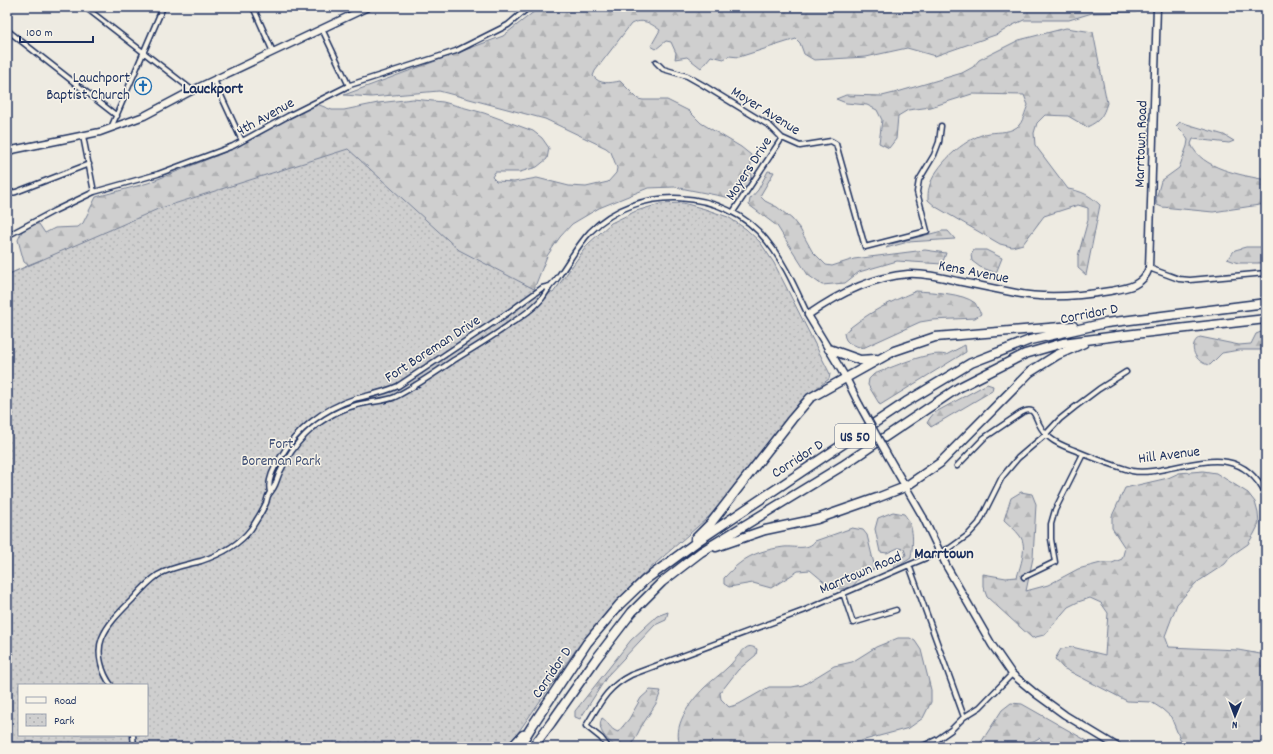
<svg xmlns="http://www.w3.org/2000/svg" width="1273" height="754" font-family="Dekko,sans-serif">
<defs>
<pattern id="forest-firs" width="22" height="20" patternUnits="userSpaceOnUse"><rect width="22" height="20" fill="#cfcfcf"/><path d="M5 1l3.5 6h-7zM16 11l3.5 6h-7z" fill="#b1b2b4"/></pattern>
<pattern id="park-dots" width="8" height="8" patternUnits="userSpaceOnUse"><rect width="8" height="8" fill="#cfcfcf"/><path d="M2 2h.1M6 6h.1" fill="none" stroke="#b1b2b4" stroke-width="1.8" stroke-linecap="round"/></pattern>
</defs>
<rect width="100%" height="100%" fill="#eeebe2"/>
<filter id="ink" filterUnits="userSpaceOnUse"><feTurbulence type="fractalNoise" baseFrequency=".025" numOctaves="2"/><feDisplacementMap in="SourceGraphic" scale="8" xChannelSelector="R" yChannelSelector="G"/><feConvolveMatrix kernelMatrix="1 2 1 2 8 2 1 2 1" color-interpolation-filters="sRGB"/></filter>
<g filter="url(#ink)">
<path fill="url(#forest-firs)" stroke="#757f96" d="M540,7H1069L1078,9L1098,7H1139L1136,12L1092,13L1069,20H1024L1013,25L998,34L935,56L907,48L866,57L814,60L804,54L800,43L796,39L739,57L729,56L724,59L711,56L701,68L687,57L675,59L676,53L671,42L666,41L656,49L651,46L660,30C650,23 643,18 631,24L595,71L593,76C600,85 610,83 620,81L638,99L643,100H667L689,111L701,123L741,147L751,155V184L742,193L731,198L675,187L648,188L599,208L572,224L560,237L547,256L534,289L521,283L7,275L43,259L28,265L24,262L18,240L23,229L33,224H39L45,233L55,228L78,227L83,223L96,197L148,183L228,151L317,104L332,110H344L378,103L413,99L443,102L484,113L533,131L542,138L549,148L547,159L537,167L520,172H495L492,177L496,181L514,182L537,178L569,186L586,187L608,182L616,173L617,168L611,152L606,148L545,119L439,91L371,97L344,95L503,36Z
M1066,28L1093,32L1107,103C1103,116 1100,121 1087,127L1068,116L1045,115L1037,123L1034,133L1035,145L1068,189C1081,191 1090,195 1100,205L1086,275L1078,268V256L1088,220V208L1078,205L1044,216L1023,244L1012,247L1000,244L936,207L928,200C928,196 928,191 929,188C934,166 964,139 985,134C996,131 1007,134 1017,127C1023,123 1025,111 1028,105L1024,95L972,94L931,107L908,110L898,116L896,139L889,148L879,143L882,120L877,110L867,105L846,103L836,99L846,95L882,96L894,93L962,73L973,67L979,60L1019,40Z
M1180,122L1224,135L1234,141L1229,143L1193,139L1191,144C1201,169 1242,175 1266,180V204L1213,212L1162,207L1157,205L1156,199L1161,181L1179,168L1187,146L1188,140L1185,135L1176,126Z
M768,171L774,172L760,196L765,201L777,207L792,219L800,229L812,251L826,265L832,266L854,259L925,250L946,253L942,264L897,261L859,272L845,283L822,285L808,275L777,226L749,205L750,199L758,190Z
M942,231H948L955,239L908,242L886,248L891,244Z
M1246,247H1266V263H1238L1227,259L1235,250Z
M974,250H986L1002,258L996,273L980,267L972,261L971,255Z
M916,291C932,292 963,293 975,303C977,306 979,311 981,314L975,318L932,320L920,322L863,348C854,345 845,345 844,333C865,314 890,302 916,291Z
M1261,332L1266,333V350H1239L1222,353L1210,365C1196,364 1186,345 1200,337L1239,345L1251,344L1256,334Z
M965,345L966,352L961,355L880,405L868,385L869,379L874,374C891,368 929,350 946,355Z
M987,384L993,386L992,391L931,427L927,423L930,418L934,413Z
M1203,471L1216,473L1248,493L1255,502L1258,513L1259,524L1254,534L1248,544L1232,555L1225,564L1196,583L1177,604L1165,636L1169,647L1238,650L1266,655V747L1218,746L1191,747L1180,739L1171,717L1162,709L1151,702L1127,701L1063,668L1055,659L1061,649L1072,647L1105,655L1108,613L1101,603L1090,598L1078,602L1068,607L1044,635L1032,638L987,597L983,586V574L1006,578L1017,577C1020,567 1028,546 1020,536C1016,530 1009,525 1004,520L1011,498L1021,492L1032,494L1036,504L1033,558L1026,591L1048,585L1078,569L1101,563H1112L1122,559L1125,548L1112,528V516L1125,488L1168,478L1179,473Z
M893,512L904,514C915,527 913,543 911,558L899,566L893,565L896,560L906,555L904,549L898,548L887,553L880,552L875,529L878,518Z
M852,528L863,530L867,535L875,568L860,578L852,587L840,589L829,586L810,570L798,571L771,588L753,583L729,587L724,584V578C729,573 734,567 740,563C752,553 769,549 784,547C795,546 808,551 815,541Z
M668,612L666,620L655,625L608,675L580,719L575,717V711L631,640L657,616Z
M898,638H910L915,641L921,650L931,690V702L923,718L909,728L857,742L846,747H681C671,727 690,702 704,688C711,681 720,675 727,668C733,663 740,652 746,648C750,645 753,647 757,649L756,655L738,670L720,693L721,699L729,707L739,704L769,687H792L803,685L834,666L852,662L876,647Z
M650,690L661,691L657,702L641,727L631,747H616C607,739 596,731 602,718C609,722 609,729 618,732L629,719L641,698Z
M1011,703L1022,704L1089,742L1094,747H1049L1039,738C1025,746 1022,748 1006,743L1002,747H978L1002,710Z"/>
<path fill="url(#park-dots)" stroke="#757f96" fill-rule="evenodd" d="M348,149L459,250L534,289L553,293L588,244L611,223L636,211L660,204L683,203L705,209L728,217L746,229L760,242L774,263L830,374L829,379L801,400L713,513L639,578L609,609L577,648L508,747H7V275L158,209ZM19,685H147V735H19Z"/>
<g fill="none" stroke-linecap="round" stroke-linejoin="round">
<g stroke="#1b2f5e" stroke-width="7">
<path id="street" d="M85,7L192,90
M253,7L273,52
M322,29L349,86
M7,30L117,116
M656,62L663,69L687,76L703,85L770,126L782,138L800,146L831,141L836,144L865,247L927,231L917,192L919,180L934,155L939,142L941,126
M214,80L242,141
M111,128L163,7
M83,136L94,192
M7,194L16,192L89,164
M733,212L782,138
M7,236L54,211L94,192L158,174L233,146L288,116L350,85L456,51L508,25L529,7
M1149,268L1179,279L1190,280L1266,273
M957,466L984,438L1021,413C1034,406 1034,414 1039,424C1042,430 1045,434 1050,438C1057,444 1066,447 1074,450C1093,458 1112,465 1132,471C1142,473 1155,471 1165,469C1206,461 1243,448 1266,495
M270,492C267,480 274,468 280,458C296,430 323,409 354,399C369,395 383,393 398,386L509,312L542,288L550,286
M909,565L964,717
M1024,577L1055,562L1051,539V524L1055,510L1083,454
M843,593L853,623L896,610
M111,685C102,673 96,653 102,638C108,623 122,610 133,599C141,590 149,581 158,575C171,567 186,565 201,561C219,555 239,545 251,529C256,521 262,512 266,503C267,500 267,497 269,494C270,493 271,492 272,490C276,485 277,478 280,472C286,459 294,446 305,435C321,419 343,407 366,403C376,401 386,401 395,397C416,386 435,373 454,360C474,348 494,336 513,322C524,315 536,307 543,297C545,294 547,291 549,288C551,284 556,281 558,277C569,262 577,246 590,232C637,184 725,187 767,241C785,263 796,290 808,315
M133,735L134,747
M608,747L601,738L586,726C600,703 607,687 631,675L803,611L909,565L950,548L968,535L979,523L1002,477L1018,458L1045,435L1060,419L1075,407L1099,389L1126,372
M921,747L938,739L951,730L964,717L980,707L1012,674"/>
</g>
<g stroke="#1b2f5e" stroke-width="9">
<path id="secondary" d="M7,151L100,132L144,116L197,88L368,7
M859,404L846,378L808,315C838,294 872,277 908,274C924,273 941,277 957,281C976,285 996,289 1016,293C1046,299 1080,296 1110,291C1127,288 1143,286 1149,268L1157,7
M889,458L923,517
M947,567L992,645L1012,674L1036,694L1065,715L1118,747"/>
</g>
<g stroke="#1b2f5e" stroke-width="11">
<path id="highway" d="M829,349L860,360L876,359
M695,539L711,523L792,419L810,398L894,351L935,337L1073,326
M716,547L765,530L817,519L877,498L905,487L940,463L1030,372L1057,355L1084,343
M512,747L523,735
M519,747L532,726L587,643L619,605L645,580L698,541L779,487L906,402L971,363L1030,340L1106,323L1266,303
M533,747L551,723L596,659L632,612L662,582L701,552L842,466L958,388L1025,354L1063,343L1125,335L1266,319"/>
</g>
<use href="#street" stroke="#f7f3e8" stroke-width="4"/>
<use href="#secondary" stroke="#f7f3e8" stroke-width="6"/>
<use href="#highway" stroke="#f7f3e8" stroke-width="8"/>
<g stroke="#1b2f5e" stroke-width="9" stroke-linecap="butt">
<path id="secondary-bridge" d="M859,404L889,458
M923,517L947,567"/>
</g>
<use href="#secondary-bridge" stroke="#f7f3e8" stroke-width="6"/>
</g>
</g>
<defs>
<g id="church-ring" transform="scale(0.9)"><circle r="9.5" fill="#f7f3e8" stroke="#1f6fb2" stroke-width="1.5"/><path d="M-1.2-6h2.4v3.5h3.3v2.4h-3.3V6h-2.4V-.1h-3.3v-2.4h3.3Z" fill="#1f6fb2"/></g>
</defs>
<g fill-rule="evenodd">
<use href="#church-ring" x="143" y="86"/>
</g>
<g text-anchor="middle" stroke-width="3" stroke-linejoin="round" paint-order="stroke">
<rect fill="#f7f3e8" stroke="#5d6a87" stroke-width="1" x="835" y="424" width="40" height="24" rx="3"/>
<g font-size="14" font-weight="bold" fill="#1b2f5e">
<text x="855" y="441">US 50</text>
</g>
<g font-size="15" fill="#1b2f5e" stroke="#f7f3e8" text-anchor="end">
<text x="130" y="82">Lauchport<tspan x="130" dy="17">Baptist Church</tspan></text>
</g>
<g font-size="15" fill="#1b2f5e" stroke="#f7f3e8">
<text transform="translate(766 110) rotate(32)" y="5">Moyer Avenue</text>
<text transform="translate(265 116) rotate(-29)" y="5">4th Avenue</text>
<text transform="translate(1140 144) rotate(-88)" y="5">Marrtown Road</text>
<text transform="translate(748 168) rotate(-57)" y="5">Moyers Drive</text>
<text transform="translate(974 271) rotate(11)" y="5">Kens Avenue</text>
<text transform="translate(1089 313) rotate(-11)" y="5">Corridor D</text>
<text transform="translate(432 348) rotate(-33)" y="5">Fort Boreman Drive</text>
<text transform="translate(1169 454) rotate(-7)" y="5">Hill Avenue</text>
<text transform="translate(797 458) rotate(-33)" y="5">Corridor D</text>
<text transform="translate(860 572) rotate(-23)" y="5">Marrtown Road</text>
<text transform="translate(551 672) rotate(-56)" y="5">Corridor D</text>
</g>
<g font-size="15" fill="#3f4f75" stroke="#f7f3e8">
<text x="281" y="448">Fort<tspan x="281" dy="17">Boreman Park</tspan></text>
</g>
<g font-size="16" font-weight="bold" fill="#1b2f5e" stroke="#f7f3e8">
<text x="213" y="93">Lauckport</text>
<text x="944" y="558">Marrtown</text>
</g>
</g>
<rect width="1273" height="754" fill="none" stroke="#f7f3e8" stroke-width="24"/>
<rect x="12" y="12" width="1249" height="730" fill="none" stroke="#1b2f5e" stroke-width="1.5" filter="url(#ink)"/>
<rect x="18" y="684" width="130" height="52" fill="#f7f3e8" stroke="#9fa5b1"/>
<rect x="26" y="697" width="20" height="6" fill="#f7f3e8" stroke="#9fa5b1"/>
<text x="54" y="704" font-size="12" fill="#1b2f5e">Road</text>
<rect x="26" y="714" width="20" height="12" fill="url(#park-dots)" stroke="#9fa5b1"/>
<text x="54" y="724" font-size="12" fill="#1b2f5e">Park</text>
<g transform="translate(1235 716) rotate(181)" stroke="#f7f3e8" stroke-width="3" paint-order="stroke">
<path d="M0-3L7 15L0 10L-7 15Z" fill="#1b2f5e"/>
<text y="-6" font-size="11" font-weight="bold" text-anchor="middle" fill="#1b2f5e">N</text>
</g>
<path d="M20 36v6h73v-6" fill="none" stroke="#1b2f5e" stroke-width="2"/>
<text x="26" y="36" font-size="12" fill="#1b2f5e" stroke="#f7f3e8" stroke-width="3" paint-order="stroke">100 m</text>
</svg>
